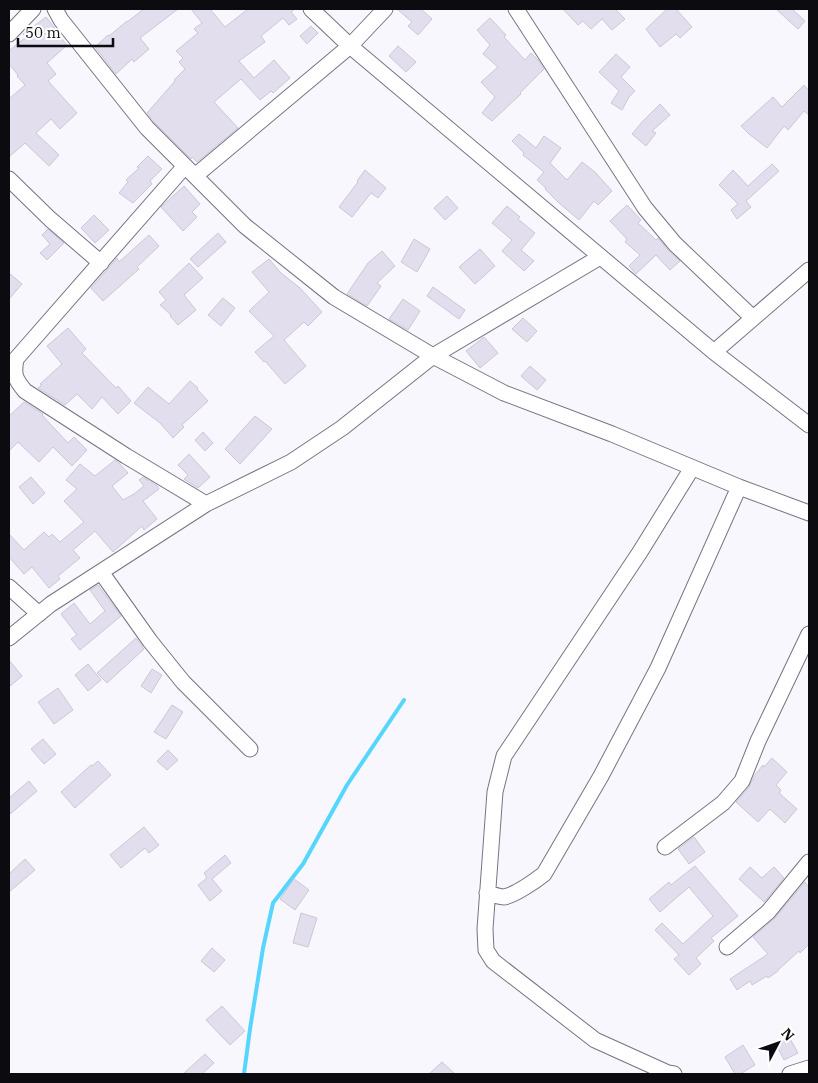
<svg xmlns="http://www.w3.org/2000/svg" width="818" height="1083" font-family="'IBM Plex Serif',serif">
<rect width="100%" height="100%" fill="#f8f7fe"/>
<g fill="none" stroke-linecap="round" stroke-linejoin="round">
<path stroke="#56d6fe" stroke-width="4" d="M244,1074L250,1029L263,948L273,903L303,864L347,785L404,700"/>
</g>
<path fill="#e2deee" stroke="#cbc7d7" d="M144,9H178L140,38L149,49L134,62L132,59L116,74L95,47L108,35L109,36L127,21V22Z
M191,9H210L225,27L248,9H295L291,12L297,19L289,25L283,18L261,36L265,42L239,61L254,78L274,60L290,78L273,93L271,91L260,100L241,79L214,102L238,128L197,162L192,157L191,159L154,122L147,113L175,81L174,80L185,69L179,62L183,58L176,51L198,33L194,29L202,23Z
M397,9H421L432,19L418,35L408,26L412,22Z
M563,9H615L625,19L612,30L602,19L591,29L583,21L578,25Z
M667,9H676L692,27L680,38L676,34L660,47L646,29Z
M776,9H792L805,21L798,29Z
M46,17L57,31L56,32L67,45L47,63L56,74L48,81L77,113L60,129L51,119L36,133L59,155L49,166L25,143L9,157V99L25,85L17,76L18,75L9,64V51L26,37L23,34Z
M490,18L506,35L504,37L525,60L531,53L538,60L544,69L520,93L521,94L492,121L482,113L495,97L481,82L498,67L483,54L490,45L477,30Z
M311,26L318,33L307,44L300,36Z
M398,46L416,62L406,72L389,56Z
M616,54L630,67L621,77L635,91L629,97L622,110L611,103L619,91L599,72Z
M804,85L809,91V115L804,111L788,130L784,126L767,148L749,134L741,126L773,97L782,107Z
M660,104L670,115L652,131L656,133L646,146L632,134L642,122Z
M519,134L536,148L544,136L561,148L550,163L567,180L582,162L595,172L612,191L598,205L594,201L579,220L559,203L545,189L546,188L537,180L544,172L523,155L524,153L512,141Z
M148,156L162,169L150,181L152,184L133,203L119,193L128,182L126,180L139,168L137,167Z
M772,164L779,171L746,201L751,207L737,219L731,210L738,204L719,185L733,170L748,186Z
M365,170L386,188L378,198L371,193L352,217L339,207L358,182L357,181Z
M184,186L200,204L192,212L197,217L183,231L161,207Z
M447,196L458,208L445,220L434,208Z
M627,205L641,220L638,223L656,240L658,238L668,250L680,261L670,270L656,255L636,274L629,266L640,255L625,242L627,239L610,221Z
M507,206L520,217L518,219L535,233L521,250L534,261L524,271L502,251L512,240L492,223Z
M94,215L109,230L95,243L81,228Z
M48,229L64,243L47,260L40,253L50,244L42,235Z
M218,233L226,242L198,267L190,259Z
M149,235L159,246L137,267L139,269L103,301L91,288L117,258L119,262Z
M414,239L430,249L417,272L401,262Z
M480,249L495,266L475,284L459,267Z
M382,251L395,266L377,283L381,286L367,306L347,294L368,263Z
M269,259L281,273L300,288L322,312L308,326L304,322L284,340L306,366L285,384L265,361L264,362L255,352L274,336L249,311L269,292L252,272Z
M189,263L203,278L184,295L196,310L178,325L170,316L171,315L160,305L166,300L159,292Z
M9,273L22,284L9,299Z
M433,287L465,310L459,319L427,296Z
M223,298L235,308L221,326L208,315Z
M403,299L420,311L408,330L389,319Z
M523,318L537,331L527,342L512,329Z
M68,328L86,349L82,353L116,388L118,386L131,401L118,414L102,397L92,409L77,394L65,405L38,388L42,385L40,384L62,364L47,346Z
M484,337L498,353L480,368L466,351Z
M530,366L546,380L537,390L521,376Z
M190,381L198,388L197,389L208,401L182,425L184,427L173,438L160,423L134,403L148,387L169,404Z
M24,402L43,414L42,415L68,443L74,437L87,450L72,466L53,447L39,462L18,442L9,451V416Z
M255,416L272,429L240,464L225,449Z
M203,432L213,443L205,451L195,440Z
M189,454L210,477L198,488L184,479L188,475L178,465Z
M115,460L119,463L128,473L112,486L123,500L134,494L144,486L139,480L143,477L157,486L159,489L143,501L157,519L144,530L142,526L113,552L95,531L73,550L80,558L58,576L60,579L49,588L32,567L24,574L9,557V534L24,550L44,532L49,537L52,534L60,542L84,522L64,501L77,489L66,480L80,464L95,476Z
M31,477L45,493L33,504L19,487Z
M98,585L121,616L80,650L71,639L77,635L61,614L74,603L90,624L105,611L90,590Z
M136,638L144,649L107,683L97,673Z
M9,660L22,676L9,687Z
M88,664L101,680L88,691L75,675Z
M152,669L162,675L151,693L141,686Z
M58,688L73,710L54,724L38,702Z
M172,705L183,712L166,739L154,732Z
M43,739L56,754L44,764L31,749Z
M168,750L178,760L167,770L157,761Z
M772,758L787,772L776,785L781,790L779,793L797,809L785,823L770,809L758,822L736,802L749,787L755,775L763,765L764,767Z
M98,761L111,775L75,808L61,792L91,765L92,766Z
M29,781L37,791L9,815V798Z
M144,827L159,845L149,853L145,848L121,868L110,855Z
M694,837L705,852L689,864L678,849Z
M225,855L231,863L212,879L222,891L210,901L198,885L207,878L204,873Z
M25,859L35,870L9,892V874Z
M695,866L738,916L711,938L714,941L696,958L701,964L689,975L674,959L679,955L655,930L662,923L683,944L713,916L689,887L660,912L649,899L669,882L671,885Z
M750,867L762,878L774,867L784,878L764,902L739,879Z
M294,879L309,890L295,910L280,899Z
M805,882L809,888V944L800,953L799,951L778,970V971L768,978L767,976L752,985L750,981L737,990L730,979L768,954L753,937L775,918Z
M301,913L317,918L308,947L293,943Z
M212,948L225,960L214,972L201,961Z
M222,1006L245,1031L230,1045L206,1020Z
M788,1035L798,1053L784,1060L775,1042Z
M743,1045L755,1065L740,1074H735L725,1057Z
M205,1054L214,1063L202,1074H183Z
M442,1062L455,1074H429Z"/>
<g fill="none" stroke-linecap="round" stroke-linejoin="round">
<g stroke="#767482" stroke-width="17">
<path id="minor" d="M55,9L61,20L147,128L245,226L334,297L433,356L504,393L612,434L739,487L809,513
M311,9L350,46L714,352L809,425
M516,9L645,208L675,244L753,318
M9,34L33,9
M185,166L16,359C13,375 15,379 25,391L126,456L206,504
M195,176L350,46L385,9
M9,179L50,219L101,263
M714,352L809,270
M101,572L150,641L183,682L250,749
M9,587L39,614
M9,638L51,604L206,504L291,462L342,428L433,356L600,257
M665,847L723,803L742,781L758,741L809,634
M487,893C492,894 499,897 504,897C515,895 535,881 544,874L601,776L658,668L739,487
M727,947L768,912L809,862
M674,1074L668,1073L595,1040L493,961L486,950L485,929L495,792L504,756L640,552L692,468
M790,1074L809,1068"/>
</g>
<use href="#minor" stroke="#fff" stroke-width="15"/>
</g>
<rect width="818" height="1083" fill="none" stroke="#0c0b10" stroke-width="20"/>
<g transform="translate(778 1043) rotate(49)" stroke="#ffffff" stroke-width="4" paint-order="stroke">
<path d="M0-4L9 19L0 12L-9 19Z" fill="#0c0b10"/>
<text y="-8" font-size="14" font-weight="bold" text-anchor="middle" fill="#0c0b10">N</text>
</g>
<path d="M18 38v8h95v-8" fill="none" stroke="#0c0b10" stroke-width="2.5"/>
<text x="25" y="38" font-size="15" fill="#0c0b10" stroke="#ffffff" stroke-width="4" paint-order="stroke">50 m</text>
</svg>
